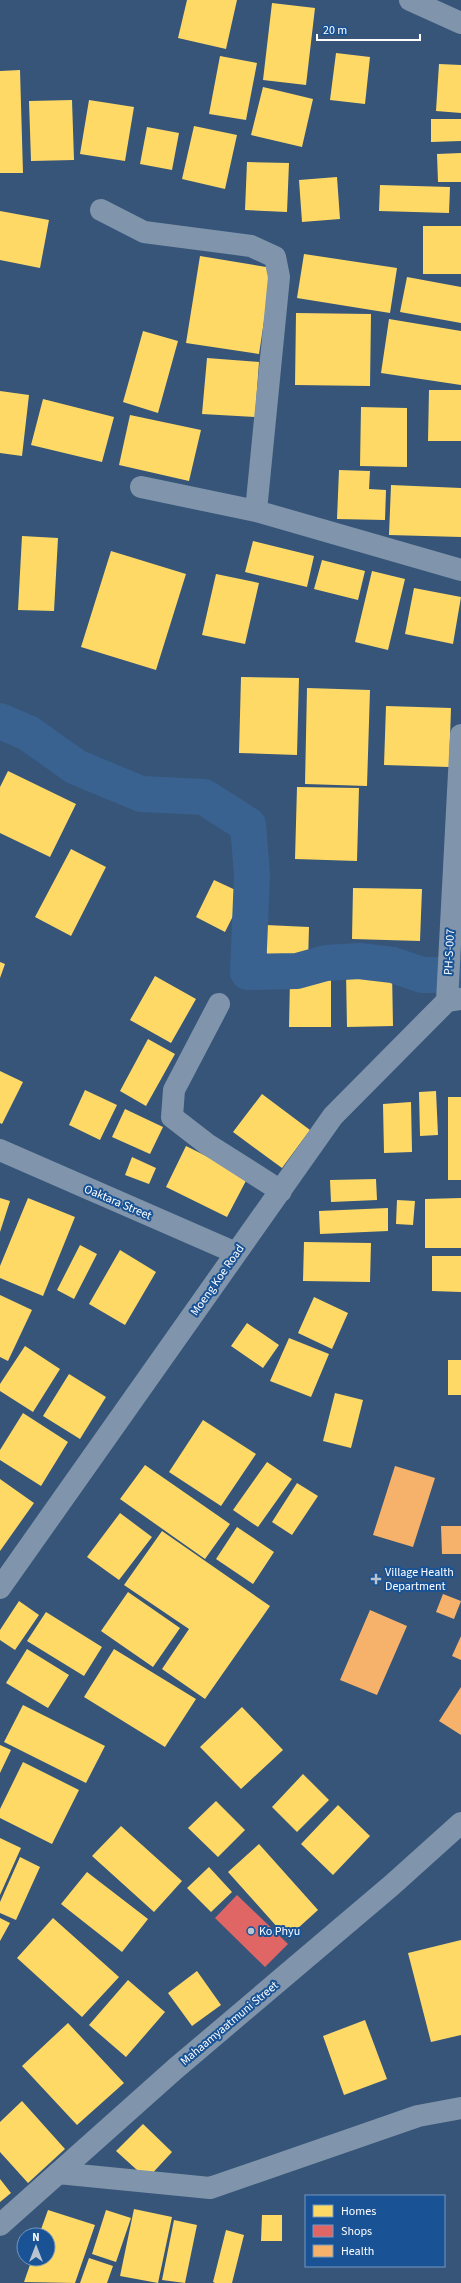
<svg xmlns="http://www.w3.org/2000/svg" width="461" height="2283" font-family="'Source Sans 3',sans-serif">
<rect width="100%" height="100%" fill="#365579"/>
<path fill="#ffd966" d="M187,0H237L226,49L178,38Z
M272,3L315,8L306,85L263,80Z
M336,53L370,57L365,104L330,100Z
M220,56L257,63L246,120L209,114Z
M439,64L461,65V113L436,111Z
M20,70L23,173H0V71Z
M263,87L313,99L302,147L251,135Z
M72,100L74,160L31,161L29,101Z
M89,100L134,107L125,161L80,154Z
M431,119H461V141L431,142Z
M194,126L237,135L225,189L182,179Z
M147,127L179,133L172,170L140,164Z
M461,153V182H438L437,154Z
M247,162L289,163L287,212L245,210Z
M337,177L340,219L302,222L299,180Z
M380,185L450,187L449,213L379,211Z
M0,211L49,220L40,268L0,260Z
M423,226H461V274H423Z
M304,254L397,268L390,313L297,298Z
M200,256L272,268L259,354L186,343Z
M407,277L461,287V323L400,312Z
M296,313L371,314L370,386L295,385Z
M389,319L461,331V385L381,373Z
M143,331L178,341L158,413L123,402Z
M207,358L259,362L255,417L202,414Z
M429,390H461V441H428Z
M0,391L29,395L22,456L0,453Z
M43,399L114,417L102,462L31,445Z
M361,407L407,408V467L360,466Z
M130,415L201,430L189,481L119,465Z
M339,470L370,471L369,489L386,490L385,520L337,519Z
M391,485L461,488V537L389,535Z
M22,536L58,538L54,611L18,610Z
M253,541L314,556L307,587L245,572Z
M111,551L186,574L156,670L81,647Z
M322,560L365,571L358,600L314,589Z
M372,571L405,579L388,650L355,642Z
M216,574L259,583L245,644L202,635Z
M414,588L461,597L453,644L405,634Z
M241,677L299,678L297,755L239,753Z
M307,688L370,690L367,786L305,784Z
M386,706L451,708L449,767L384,765Z
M8,771L76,804L50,857L0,833V787Z
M297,787L359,788L357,861L295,859Z
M71,849L106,867L71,936L35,917Z
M214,880L244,894L225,932L196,917Z
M353,888L422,889L420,941L352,939Z
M266,925L309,927L308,963L265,961Z
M0,962L5,964L0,978Z
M392,971L393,1026L347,1027L346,972Z
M155,976L196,999L171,1043L130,1020Z
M290,979H331V1027H289Z
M148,1039L175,1054L146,1106L120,1091Z
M0,1071L23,1082L2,1124L0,1123Z
M85,1090L117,1105L100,1140L69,1125Z
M436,1091L438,1135L420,1136L419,1092Z
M262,1094L310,1130L282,1168L233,1132Z
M448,1097H461V1180H448Z
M411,1102L412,1152L384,1153L383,1104Z
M125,1109L163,1127L150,1154L112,1137Z
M186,1146L248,1177L227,1217L166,1187Z
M132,1157L156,1168L149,1184L125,1175Z
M376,1179L377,1200L331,1202L330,1180Z
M0,1198L10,1201L0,1232Z
M28,1198L75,1217L43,1296L0,1278V1266Z
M461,1198V1248H425V1199Z
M397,1200L415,1201L413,1225L396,1224Z
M388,1208V1231L320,1234L319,1211Z
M304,1242L371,1243L370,1282L303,1281Z
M80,1245L97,1254L74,1299L57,1290Z
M120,1250L156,1272L125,1325L89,1304Z
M432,1256H461V1292L432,1291Z
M0,1295L32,1310L8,1361L0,1357Z
M314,1297L348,1313L332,1349L298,1333Z
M247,1323L279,1345L263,1368L231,1346Z
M289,1338L329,1354L311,1397L270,1381Z
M25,1346L60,1369L33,1412L0,1391V1384Z
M448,1360H461V1395H448Z
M69,1374L106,1397L80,1439L43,1416Z
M335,1393L363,1400L351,1448L323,1441Z
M23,1413L68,1442L41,1486L0,1460V1450Z
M203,1420L256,1454L221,1506L169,1472Z
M267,1462L292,1479L258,1527L233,1510Z
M145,1465L230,1524L205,1559L120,1499Z
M0,1479L34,1503L0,1551Z
M297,1483L318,1496L292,1535L272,1522Z
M120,1513L152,1537L119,1580L87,1557Z
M237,1527L274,1552L253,1584L216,1559Z
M162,1531L270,1606L205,1699L162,1669L189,1629L124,1585Z
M128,1592L180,1628L153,1667L101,1631Z
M19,1601L39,1615L15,1650L0,1640V1630Z
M46,1612L102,1647L84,1676L27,1641Z
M27,1649L69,1675L48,1708L6,1683Z
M114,1649L196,1699L165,1747L84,1697Z
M23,1705L105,1746L86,1783L4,1742Z
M242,1707L283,1750L241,1789L200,1747Z
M0,1745L11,1750L0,1773Z
M23,1762L79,1790L52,1844L0,1818V1809Z
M303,1774L329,1800L297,1832L272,1807Z
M216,1801L245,1830L218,1857L188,1828Z
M338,1805L370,1836L333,1875L301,1844Z
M121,1826L182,1881L154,1912L92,1856Z
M0,1838L21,1848L0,1895Z
M259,1844L318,1910L287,1938L228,1872Z
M20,1857L40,1867L16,1920L0,1913V1902Z
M209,1867L232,1892L211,1912L187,1888Z
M87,1872L148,1919L122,1952L61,1904Z
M0,1918L10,1923L0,1941Z
M53,1918L119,1977L82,2017L17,1958Z
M461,1940V2035L431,2042L408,1953Z
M197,1971L221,2005L192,2026L168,1993Z
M128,1980L165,2012L126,2057L89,2025Z
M365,2020L387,2079L344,2095L323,2036Z
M68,2023L124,2083L77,2125L22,2066Z
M22,2101L65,2149L28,2183L0,2152V2122Z
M143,2124L172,2152L147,2179L116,2151Z
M0,2179L11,2193L0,2202Z
M134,2209L172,2217L158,2283L120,2276Z
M48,2210L95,2225L75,2283L24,2282L32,2259H48V2235H39Z
M106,2210L131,2218L116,2262L92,2254Z
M262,2215H282V2241H261Z
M174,2220L197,2225L185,2283L162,2280Z
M226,2230L244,2235L232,2283H215L213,2282Z
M89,2258L113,2266L107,2283H80Z"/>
<path fill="#e06666" d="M237,1895L288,1944L265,1967L215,1918Z"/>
<path fill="#f6b26b" d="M395,1466L435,1478L413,1547L373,1535Z
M441,1526H461V1554H442Z
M443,1594L461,1601L454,1619L436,1612Z
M370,1610L407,1626L377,1695L340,1680Z
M461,1636V1660L452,1656Z
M461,1687V1735L439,1721Z"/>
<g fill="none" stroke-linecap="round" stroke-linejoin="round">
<path stroke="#396291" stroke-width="36" d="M0,721L28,733L76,767L141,794L204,797L248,825L252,875L248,972L297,971L326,963L359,961L393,965L422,975H461"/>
<path stroke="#8095ab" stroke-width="22" d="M410,0L461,23
M101,210L144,232L251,246L275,257L279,277L256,511
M141,487L256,511L461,570
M447,1001L461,735
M219,1004L174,1090L172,1117L207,1144L281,1191
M0,1150L236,1253
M0,1588L333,1116L447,1001L461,999
M58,2173L210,2188L418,2116L461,2108
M0,2225L175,2069L392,1885L461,1823"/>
</g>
<g fill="#b9c4d0" stroke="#195396" stroke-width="1.5">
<path d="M374 1573h4v4h4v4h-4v4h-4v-4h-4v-4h4z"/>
<circle cx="251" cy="1931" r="4"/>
</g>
<g text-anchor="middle" stroke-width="4" stroke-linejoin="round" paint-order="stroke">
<g font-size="12" fill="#fff" stroke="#195396">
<text transform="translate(449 952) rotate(-87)" y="4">PH-S-007</text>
<text transform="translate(118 1202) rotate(23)" y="4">Oaktara Street</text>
<text transform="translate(217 1280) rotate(-55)" y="4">Moeng Koe Road</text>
<text transform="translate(229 2023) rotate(-40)" y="4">Mahaamyaatmuni Street</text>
</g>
<g font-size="12" fill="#fff" stroke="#195396" text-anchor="start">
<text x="385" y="1576">Village Health<tspan x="385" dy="14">Department</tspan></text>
<text x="259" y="1935">Ko Phyu</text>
</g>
</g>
<rect x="305" y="2195" width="140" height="72" fill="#195396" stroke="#7598c0"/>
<rect x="313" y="2205" width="20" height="12" fill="#ffd966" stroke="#7598c0"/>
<text x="341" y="2215" font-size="12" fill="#ffffff">Homes</text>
<rect x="313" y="2225" width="20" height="12" fill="#e06666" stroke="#7598c0"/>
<text x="341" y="2235" font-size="12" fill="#ffffff">Shops</text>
<rect x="313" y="2245" width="20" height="12" fill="#f6b26b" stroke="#7598c0"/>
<text x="341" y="2255" font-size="12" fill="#ffffff">Health</text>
<g transform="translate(36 2247)"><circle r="19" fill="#195396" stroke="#7598c0"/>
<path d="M0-3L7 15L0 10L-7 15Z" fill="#b9c4d0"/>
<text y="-6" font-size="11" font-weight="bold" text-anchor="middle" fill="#ffffff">N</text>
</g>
<path d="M317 34v6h103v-6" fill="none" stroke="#ffffff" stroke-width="2"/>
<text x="323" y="34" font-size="12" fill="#ffffff" stroke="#195396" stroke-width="3" paint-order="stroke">20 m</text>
</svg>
